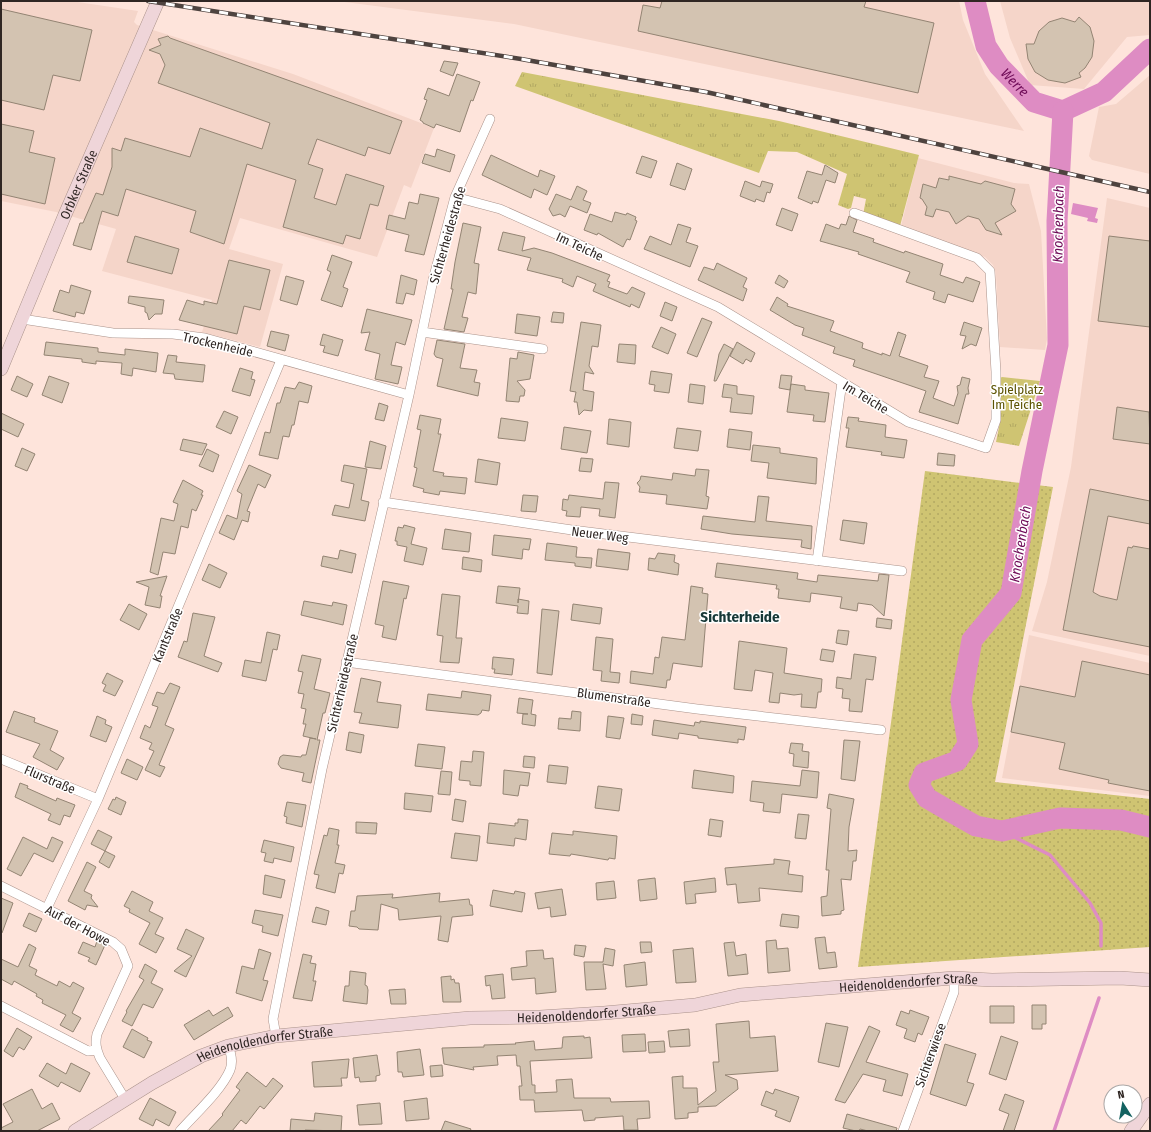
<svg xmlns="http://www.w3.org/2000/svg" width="1151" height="1132" font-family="'Fira Sans Condensed',sans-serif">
<defs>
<pattern id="grass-dots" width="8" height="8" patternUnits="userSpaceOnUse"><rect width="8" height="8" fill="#cfc472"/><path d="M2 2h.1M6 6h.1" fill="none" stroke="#b2a862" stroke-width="1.8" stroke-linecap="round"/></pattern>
<pattern id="park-tufts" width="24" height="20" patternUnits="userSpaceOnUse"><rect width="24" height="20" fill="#cfc472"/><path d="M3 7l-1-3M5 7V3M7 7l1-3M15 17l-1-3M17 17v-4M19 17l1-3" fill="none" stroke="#b2a862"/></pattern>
</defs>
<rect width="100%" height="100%" fill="#fee4db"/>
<path fill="#f5d5c9" d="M1,1H71L138,11L134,22L137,25L293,74L434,128L411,188L404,185L377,257L240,218L229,249L283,264L260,347L202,332L212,300L102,271L116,229L56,212L1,201Z
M337,1H959L963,20L985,74L1024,131L514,24Z
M1000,1H1150V35L1127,37L1084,89L1030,85L1010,38Z
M1150,75V174L1092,160L1089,156L1099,107L1116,104Z
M918,158L1014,183L1029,184L1041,231L1047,339L1045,350L1000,347L996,274L993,265L985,257L901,226Z
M1107,198L1150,208V656L1032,631L1047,582L1071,467Z
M1029,635L1150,663V796L1002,778Z"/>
<path fill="url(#grass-dots)" d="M925,471L1053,487L995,782L1150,799V947L858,967Z"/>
<path fill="url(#park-tufts)" d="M522,72L779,121L919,155L900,226L863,215L866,199L854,196L851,208L848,209L838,205L847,174L797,152L768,151L759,173L515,86Z
M1002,377L1040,381L1019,446L996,442L1000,422V378Z"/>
<path fill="#de8cc3" d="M1073,203L1098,208L1095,218L1098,219L1097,223L1087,221L1088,218L1071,214Z"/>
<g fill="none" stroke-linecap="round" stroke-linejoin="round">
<path stroke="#de8cc3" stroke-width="3.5" d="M1002,831L1050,855L1090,903L1101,923V946
M1054,1131L1099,998"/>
<g stroke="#de8cc3" stroke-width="21">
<path id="s1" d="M975,1L986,46L999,66L1034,102L1063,111L1104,92L1150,49"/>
<path d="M1063,111L1057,221L1058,345L1032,471L1011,593L972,640L961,700L968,744L957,761L924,773L919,785L927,798L951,812L976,826L1002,831L1060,818L1121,820L1150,827"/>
</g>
</g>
<path fill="#d3c3b1" stroke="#938473" d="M662,1H866L864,7L934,23L918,93L638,31L643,5L660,8Z
M1,9L92,30L80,81L53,75L44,110L1,100Z
M1079,17L1090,27L1094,41L1092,57L1085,68L1079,73L1081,77L1065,83L1048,80L1035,72L1028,59L1026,44H1034L1039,31L1049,22L1062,18L1075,22Z
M168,36L170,38L402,121L390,154L368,147L365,156L317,139L308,164L323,169L314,198L336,205L346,174L384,186L378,206L370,204L360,239L346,235L343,244L283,227L296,180L247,164L224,244L190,232L196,211L126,189L118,216L102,211L91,250L73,245L80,223H83L96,193L103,195L112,167V148L121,151L125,138L190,157L200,128L262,149L270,123L158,83L165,65L160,54L149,50L161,45L158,39Z
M444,61L458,63L453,76L440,71Z
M457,74L480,82L473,101L471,100L460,132L436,124L434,128L423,123V122L420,120L427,100L424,99L428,88L449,96Z
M1,124L34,131L29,152L55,158L45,204L1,194Z
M437,149L455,155L450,172L422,163L425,154L435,157Z
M491,155L538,177L540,170L555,176L547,195L534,189L531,198L482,175Z
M642,156L657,161L651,178L636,173Z
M677,163L692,169L685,190L670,185Z
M825,165L838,173L835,183L826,180L818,203L813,201L812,204L798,198L807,171L822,175Z
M949,176L981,184L985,181L1015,189L1011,204L1016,211L995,223L1002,235L986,230L979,219L968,216L956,224L949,212L936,209L933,217L925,215L927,207L922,199L920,198L923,184L936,188L939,178L949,180Z
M745,181L760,187L762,181L773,184L770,193L767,192L764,202L756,199L755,202L740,196Z
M577,186L587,191L583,200L591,203L587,213L570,206L565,217L560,214L553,216L549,209L556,194L571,200Z
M420,194L439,198L424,255L405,251L409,235L386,229L389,215L405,219L409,202L418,204Z
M782,208L798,214L792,231L776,225Z
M615,212L626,215L627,213L636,217L635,220L637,221L630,240L627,239L623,247L598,233L597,235L584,230L590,214L612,222Z
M849,216L857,220L853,232L874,239L873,242L904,253L905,251L943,264L940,275L963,283L966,277L980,282L973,302L948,294L945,303L933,299L935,292L906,282L910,272L858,254L859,252L820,241L826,224L839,229L841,224L846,225Z
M463,223L481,227L474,263L479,264L476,294L468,292L462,317L468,318L464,332L444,329L453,289H451L455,262Z
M678,224L691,228L686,242L698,246L690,267L644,249L650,236L671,245Z
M503,232L525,237L522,251L534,248L552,253L610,275L607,281L610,282L608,287L627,294L632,287L645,293L639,308L631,304L630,307L593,291L596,284L577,276L573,287L562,282L563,279L527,270L531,258L498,250Z
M135,236L179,249L172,274L127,262Z
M1109,236L1150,241V327L1098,321Z
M332,255L352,262L343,287L348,289L342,307L321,300L331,272L327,270Z
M229,260L270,270L260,310L244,306L237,334L179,320L187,300L204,305V301L217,304Z
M717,263L747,278L743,287L747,289L743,301L698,280L704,267L714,270Z
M401,275L417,280L414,295L406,293L403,304L396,303Z
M779,275L788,281L784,288L775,283Z
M286,276L304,281L297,305L280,300Z
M71,285L91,291L84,314L76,312L75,317L53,311L60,290L69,293Z
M129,296L164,300L162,314H155L149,320L147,313L145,312V307L128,303Z
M777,297L788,304L787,306L834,321L830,331L863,343L862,348L882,355V353L890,356L898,332L906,335L899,356L928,366L924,377L939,381L933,398L954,406L958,393L957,386L960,385L962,377L970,379L968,388L969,394H966L958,424L919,412L926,391L853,366L855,360L833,353L835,347L802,335L804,328L795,325L770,310Z
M665,302L677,307L672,321L660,316Z
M367,309L412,320L405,345L396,342L391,365L402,367L398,384L375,379L380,354L365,350L370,332L361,333Z
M553,312L564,313L563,323L551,322Z
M517,314L540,317L537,336L515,333Z
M702,318L712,322L697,357L687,353Z
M581,322L601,325L598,347L592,346L589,366L594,374L585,372L583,390L594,392L592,411L584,410L579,415L577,402H574L576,392L570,391Z
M964,322L982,328L976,346L971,344L962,349L966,336L960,335Z
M661,327L676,334L668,354L652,347Z
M271,331L289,335L285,351L267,346Z
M323,334L343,340L338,356L323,352L325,346L320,345Z
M437,340L465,344L460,368L477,370L474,382L480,383L478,396L437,386L443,359L436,357L434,354Z
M46,342L98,348V352L125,355V349L158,353L156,372L133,368L132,376L121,374L122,363L96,361V364L82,362V359L44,355Z
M737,342L755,353L751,362L746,359L743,364L730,356Z
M619,344L636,345L635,364L617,362Z
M724,344L733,349L716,381H714L719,354Z
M518,352L534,355L530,379L517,381L525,390L524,396H520L519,402L506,401L510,358L517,359Z
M168,355L177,356L176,362L205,365L203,382L175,379L174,374L163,373Z
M240,368L253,372L251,379L255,380L250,396L232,391Z
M651,371L672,374L669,393L654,391L655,385L649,384Z
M781,375L792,376L790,390L779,388Z
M17,376L33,384L27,397L11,390Z
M49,376L69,383L62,403L42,395Z
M299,382L312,386L308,403L299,401L294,425H292L289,437L283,436L278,459L259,455L265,432L270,433L277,403H280L285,387L295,389Z
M690,384L705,386L703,404L688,402Z
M724,384L737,386V394L754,396L752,414L730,412L732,398L722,397Z
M791,384L805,386V390L829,393L825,422L813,421L814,415L787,412Z
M379,403L388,406L384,421L375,419Z
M1117,407L1149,412L1150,444L1113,439Z
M224,411L238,417L231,434L216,427Z
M1,413L24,424L18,437L1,429Z
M420,415L441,419L438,434H441L433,471L444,473L443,476L467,478L465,494L440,491L439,495L423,492L424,489L413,486L417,468L414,467L421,430L417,429Z
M848,417L859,418L858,421L886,425L885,437L907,440L904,458L881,455L882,452L846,447L849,428H846Z
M501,418L528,422L525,441L498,438Z
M609,419L631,422L629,447L607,444Z
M564,427L591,431L587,453L561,449Z
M677,428L701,431L698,451L674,448Z
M729,429L752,432L750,450L727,447Z
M183,439L207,444L202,455L180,450Z
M370,441L386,446L381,469L365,467Z
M753,445L780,448V453L817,458L816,484L767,478L769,463L751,461Z
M22,448L35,454L27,471L15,466Z
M207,449L219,455L213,472L199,466Z
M938,453L955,455L954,466L937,465Z
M581,458L593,459L591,472L579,471Z
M478,459L500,463L497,485L475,482Z
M249,465L271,475L265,488L258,484L247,511L250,512L248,522L242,520L234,540L219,533L227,515L237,519L242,494L237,491Z
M344,465L367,469L361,500L369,502L365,521L332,515L335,505L349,508L354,484L341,481Z
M696,469L709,470L706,496L709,497L707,509L666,504L667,495L639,492L640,487L637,483L640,480L641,476L672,480L673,473L695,476Z
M183,480L203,491L201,495H203L196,511L192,509L188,528L181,526L175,554L163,552L158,575L150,572L161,518L174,521L178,504L173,502Z
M605,482L619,483L615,518L599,516L600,509L581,507L580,517L566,516L567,511L562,510L563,499L568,500L569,495L603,499Z
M1090,489L1150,501V524L1108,516L1093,592L1100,596L1117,600L1128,547L1132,548L1133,546L1150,549V647L1063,630Z
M523,495L538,496L536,512L521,511Z
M758,496L769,497L766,521L812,526L811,549L801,547L802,540L732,534L701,529L703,516L755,522Z
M843,520L867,523L864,544L840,540Z
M404,525L415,528L411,544L427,548L423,565L404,561L407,547L397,545V541H395L398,527L403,528Z
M445,529L471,533L469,552L442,549Z
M494,535L531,539L529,550L523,549L522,559L492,555Z
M547,543L577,547L576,557L592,558L591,568L575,566V563L545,560Z
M598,549L630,553L628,570L596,566Z
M340,550L356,554L352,573L321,566L323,556L338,559Z
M658,553L675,555L674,562L679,564L678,575L648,570L649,558L655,559Z
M463,557L482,560L481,572L462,569Z
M717,563L798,573L797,579L817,582L818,575L878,581L879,574L889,575L884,616L872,605L858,603L857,611L840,608L842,597L811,593L810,602L778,598L779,589H776L777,585L715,577Z
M209,564L227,573L220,588L202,580Z
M167,576L160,596H162L160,608L145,605L149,587L136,582Z
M383,581L409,586L406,599L404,598L396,640L382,637L384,626L375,624Z
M498,586L520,588L518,603V599L529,601L528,614L517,613L518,606L496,603Z
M691,586L703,588L702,593L708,594L702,667L673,663L670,680H667L666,688L630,683L631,671L653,674L655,657L659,658L662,637L685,640Z
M442,594L460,596L456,638H462L459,663L440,662L443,636L437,635Z
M304,601L332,606L333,602L347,605L343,625L301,615Z
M129,604L147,614L139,630L120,620Z
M573,604L602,608L600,624L571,620Z
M542,609L559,611L552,675L537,673Z
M193,613L215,617L204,656L222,663L218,672L178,657L184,641L187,642Z
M877,618L892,620L891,629L876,627Z
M838,630L849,631L847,645L836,643Z
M267,632L280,635L277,650L273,649L266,681L242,676L245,660L261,663Z
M596,637L613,639L610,672L620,673L619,683L601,681L602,671L593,670Z
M739,641L787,648L784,673L822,679L821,692H818L816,708L801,707L802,694L794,695L780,693L779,703L769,702L773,673L755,670L752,691L734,689Z
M822,649L835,651L833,662L820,660Z
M854,654L876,657L873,680L866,679L862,712L849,711L850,699L842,698L843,689L836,688L837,677L851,679Z
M302,655L321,659L314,689L330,693L325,713H323L317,740H320L311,783L302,781L304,773L281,768L278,764L280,757L283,755L301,757L302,755H306L310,738L316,739L303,736L306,724H303L306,709L301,708L304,694L298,693L303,672L298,671Z
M493,657L514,659L512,675L494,673L495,669H492Z
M1082,661L1150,675V791L1108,783L1109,780L1059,769L1065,743L1011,732L1020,686L1075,697Z
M107,673L123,681L115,696L103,691L106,685L102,683Z
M361,678L381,682L377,702L401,705L398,728L359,723L362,713L354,712Z
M170,683L180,687L165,725L174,729L159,765L165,767L160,777L145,770L154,751L149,749L152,743L140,738L145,725L150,728L158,707L152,705L157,692L164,694Z
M462,691L491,695L489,711L482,710L481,713L478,715L426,710L428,694L461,698Z
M519,698L533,700L531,714L536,715L535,726L522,724L523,714H528L517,713Z
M14,711L35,718L34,722L58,731L50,750L64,758L57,770L33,757L40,744L6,732Z
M572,711L581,712L580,731L558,729L559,718L571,719Z
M632,714L643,716L642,725L631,724Z
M97,716L106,720L105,724L112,727L106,742L90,736Z
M608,716L624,718L620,739L606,737Z
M654,720L694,726L695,722L700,723V721L746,727L744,740L738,739V743L698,738V736L679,733L678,739L652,735Z
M349,732L364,735L361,753L346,750Z
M844,740L860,741L855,781L841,779Z
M791,743L803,744L802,751L809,752L808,768L793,766L794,754L789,753Z
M418,744L445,747L442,769L415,766Z
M473,751L484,752L481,786L470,785V781L459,780L461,761L472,762Z
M524,756L535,757L534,768L523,767Z
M127,759L143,767L137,780L121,773Z
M549,765L568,767L566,784L547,782Z
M504,770L530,773L528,786L520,785L518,796L503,794Z
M694,770L734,776L733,793L692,788Z
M802,770L819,772L817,798L782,794L780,813L763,811L764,803L750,801L752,781L800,786Z
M441,771L452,772L450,795L438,794Z
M20,783L28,786L27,788L56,801L57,798L75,805L70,817L64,815L60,825L48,820L51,814L15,797Z
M598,786L622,789L619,811L595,808Z
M405,793L433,796L431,812L404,809Z
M829,794L854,799L849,827L848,851L857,850L856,861H853L851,880L841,879L844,910L841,911V914L822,916L821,897L827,896L829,870H826L831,809L827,808Z
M116,797L126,802L121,815L108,809L113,799L115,800Z
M455,799L466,801L463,822L452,820Z
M287,802L306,805L302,827L286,823L287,817L284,816Z
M798,814L809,815L806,839L795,838Z
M518,819L528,820L526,840L515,838L514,846L487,843L489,823L515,826V823H518Z
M710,819L723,821L721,837L708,835Z
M356,822L377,823L376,834L356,833Z
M329,828L339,830L337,845H339L335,863L345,865L343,874L339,873L335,893L316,888L319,875L314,874L324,835L327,836Z
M98,830L112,837L105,851L91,844Z
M573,831L617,836L615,859L609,858L608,860L571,854L570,856L549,854L552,833L573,835Z
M455,833L480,836L477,861L451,858Z
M23,837L47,849L52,837L63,842L53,862L34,853L21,876L7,869Z
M264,840L294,847L291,862L274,858L273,863L264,861L266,853L261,852Z
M105,851L115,856L109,868L99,862Z
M774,859L790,861L788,874L803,876L802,892L759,888L760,901L738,903L736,884L727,885L725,868L774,864Z
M87,862L96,867L84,891L92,895L91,898L98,907L87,905L85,910L68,901Z
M265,875L285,880L281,898L263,894Z
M655,878L657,899L640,901L638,880Z
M715,878L716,892L695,894L696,903L686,904L684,882Z
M614,881L616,898L597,900L596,883Z
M562,889L566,915L551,917L550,907L538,909L535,893Z
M493,890L514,894L515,891L525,893L522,912L490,906Z
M132,891L153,902L149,911L163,918L155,934L164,938L156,953L139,944L150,923L129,912L130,909L124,906Z
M440,893L439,902L469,899L470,905H472L473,915L452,917L448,942L438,940L441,916L399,920L398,909L381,904L378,930L359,929L357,927L349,926L351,911H355L357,896L393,894L392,898Z
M1,898L13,903L2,933H1Z
M316,907L329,911L326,925L312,922Z
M255,910L283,915L278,936L262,932L263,926L252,923Z
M29,913L42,919L36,932L23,926Z
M782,914L799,916L798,928L780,926Z
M186,929L204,938L186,977L174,971L192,956L177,949Z
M825,937L827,953L835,952L837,967L819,969L815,938Z
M776,940L777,949L788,948L790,971L768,973L766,941Z
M97,941L105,945L96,965L88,961L90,958L78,953L83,942L95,947Z
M640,942H651L652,952L641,953Z
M734,942L736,956L746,954L748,974L728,976L724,943Z
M29,944L36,948L29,966L37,970L35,975L57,986L59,981L70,987L73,982L84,988L72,1013L81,1018L73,1032L60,1025L66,1015L42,1003L43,1000L36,996L37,994L14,981L12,985L1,979V959L18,967Z
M575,945L586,946L584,957L574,955Z
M605,948L615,950L613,966L603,964L606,989L586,990L584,962H603Z
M693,948L696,982L676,983L673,950Z
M259,949L271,953L263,980L268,981L262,1001L236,993L242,966L254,969Z
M543,950L544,959L553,958L556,992L536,994L535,978L512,980L511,968L527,966L526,951Z
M303,954L312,956L310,963L316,964L313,981H316L312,1001L293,998Z
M645,962L647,985L626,987L624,965Z
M145,964L157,971L151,983L163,989L153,1008L143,1004L132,1026L122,1021L127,1012L126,1011L144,980L139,977Z
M350,971L366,973L365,985L367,986L368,990L367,1004L343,1001L345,986H349Z
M503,974L505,998L492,999L490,985L486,986L485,976Z
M451,976V980L454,979L455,983H459L461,1002H443L441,977Z
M405,989L406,1004H391L389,990Z
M1032,1005H1046V1024H1042V1029H1032Z
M990,1006H1014V1023H990Z
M228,1007L233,1016L194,1040L184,1025L209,1010L213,1016Z
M910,1010L929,1017L922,1035L918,1033L915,1042L904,1038L907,1029L896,1025L901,1011L909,1014Z
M749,1021L750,1038L775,1036L778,1071L725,1075L737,1080L738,1089L716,1106L698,1107V1112L688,1113V1118L675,1119L672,1077L683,1076V1088H697L698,1105L716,1091L713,1062H719L716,1024Z
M826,1023L848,1027L839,1067L818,1062Z
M869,1026L880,1031L866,1062L908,1074L902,1096L883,1091L886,1080L863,1074L845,1103L835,1100Z
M17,1028L32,1037L24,1050L19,1047L13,1057L4,1051Z
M132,1029L148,1038L147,1040L152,1042L144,1058L123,1047Z
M689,1029L690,1046L670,1047L668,1031Z
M645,1034L646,1051L623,1052L622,1035Z
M584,1036V1038L590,1037L592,1058L530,1061L532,1085H535V1093L557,1092L556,1080L572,1079L574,1098H610L611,1102L649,1101L650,1118L637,1119L638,1130H624L623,1116L595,1118V1120L584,1121L582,1110L535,1112L534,1100H520L519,1086H522L520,1066H517L516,1055L497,1056L498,1065L473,1067L474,1070L444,1064L442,1048L484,1047V1045L516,1044L515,1043L534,1041L535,1050L562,1048L563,1037Z
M1001,1036L1018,1042L1006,1080L989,1074Z
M664,1041L665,1052L649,1053L648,1042Z
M945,1044L976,1054L967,1082L974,1084L966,1106L930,1094Z
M420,1049L424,1075L403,1077L402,1072H398L397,1052Z
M377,1055L380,1075L376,1076V1081L360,1082L359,1077L355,1078L353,1058Z
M349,1059L347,1078H341L342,1086L314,1087L312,1062Z
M47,1063L66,1074L71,1063L90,1073L80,1092L61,1082L58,1087L39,1076Z
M442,1065L443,1076L431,1077L430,1066Z
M247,1072L266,1087L273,1078L283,1086L264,1109L260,1106L246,1124L241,1120L232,1131H208L223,1115L222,1114L240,1090L236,1087Z
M32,1089L42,1109L52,1103L60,1119L37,1131H1V1128L13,1122L3,1104Z
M775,1089L799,1097L790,1122L775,1116L777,1111L761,1105L766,1091L773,1094Z
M1005,1094L1024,1101L1014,1131H1003L1009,1114L999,1110Z
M150,1098L176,1112L169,1126L156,1119L153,1126L139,1119Z
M427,1098L429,1119L406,1121L404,1101Z
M380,1103L382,1124L359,1125L357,1105Z
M315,1113L342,1116L341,1131L305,1130V1131H290L291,1119L314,1121Z
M847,1114L897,1128L896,1131H868L860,1129L859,1131H856L843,1128Z
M445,1121L471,1129L470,1131H441Z"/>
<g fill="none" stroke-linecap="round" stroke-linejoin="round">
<g stroke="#ab938b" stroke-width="10">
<path id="street" d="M455,197L500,209L718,307L908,422L986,448L996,420V372L990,271L977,258L854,213
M22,319L113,333L173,334L205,338L409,395
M422,332L543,349
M383,502L572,530L902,571
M817,561L842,382
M346,662L697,709L881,730
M1,759L98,799
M1,886L113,942L121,949L128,966L97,1034C95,1043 96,1049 100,1058L125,1099
M47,908L98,799L281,360
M1,1006L88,1051L96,1050
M276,1036L273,1019L322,769L409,395L433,280L455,197L490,119
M180,1131C195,1114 221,1091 230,1070C233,1062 231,1053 228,1046
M903,1131L954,992V978"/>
</g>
<g stroke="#ab938b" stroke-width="14">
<g id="secondary">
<path id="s2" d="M1,369L64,217L158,1"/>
<path id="s3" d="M75,1131L152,1083L201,1056L228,1046L276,1036L470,1018L540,1017L604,1013L695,1005L740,995L954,978L992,980L1120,978L1150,980"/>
<path d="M1131,1131L1150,1104"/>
</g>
</g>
<use href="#street" stroke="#fff" stroke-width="9"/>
<use href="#secondary" stroke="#efd5d9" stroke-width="13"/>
<g stroke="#4e433f" stroke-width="4.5">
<path id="rail" d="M148,1L521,59L706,92L1150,192"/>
</g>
<use href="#rail" stroke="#fff" stroke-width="3" stroke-dasharray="9" stroke-linecap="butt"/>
</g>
<g text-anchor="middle" stroke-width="3" stroke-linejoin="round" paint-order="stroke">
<g font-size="13" fill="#2f2623" stroke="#fff">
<text dy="5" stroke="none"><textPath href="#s2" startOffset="200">Orbker Straße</textPath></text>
<text transform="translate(447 235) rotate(-74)" y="5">Sichterheidestraße</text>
<text transform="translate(580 246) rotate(25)" y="5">Im Teiche</text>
<text transform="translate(218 344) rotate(13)" y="5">Trockenheide</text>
<text transform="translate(866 397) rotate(31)" y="5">Im Teiche</text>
<text transform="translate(600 534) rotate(7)" y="5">Neuer Weg</text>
<text transform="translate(167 635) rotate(-67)" y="5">Kantstraße</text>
<text transform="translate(342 683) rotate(-77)" y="5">Sichterheidestraße</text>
<text transform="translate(614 697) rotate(8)" y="5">Blumenstraße</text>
<text transform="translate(50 779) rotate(23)" y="5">Flurstraße</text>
<text transform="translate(78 925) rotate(28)" y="5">Auf der Howe</text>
<text dy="5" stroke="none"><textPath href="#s3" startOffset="860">Heidenoldendorfer Straße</textPath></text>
<text dy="5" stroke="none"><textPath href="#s3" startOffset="536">Heidenoldendorfer Straße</textPath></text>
<text dy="5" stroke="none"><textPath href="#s3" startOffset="212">Heidenoldendorfer Straße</textPath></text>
<text transform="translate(930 1055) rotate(-70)" y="5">Sichterwiese</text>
</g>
<g font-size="13" fill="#5d5403" stroke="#fff">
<text x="1017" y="394">Spielplatz<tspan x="1017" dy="15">Im Teiche</tspan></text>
</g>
<g font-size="14" font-style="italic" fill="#6f0c58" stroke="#fff">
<text dy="5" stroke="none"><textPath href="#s1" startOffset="93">Werre</textPath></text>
<text transform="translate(1058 224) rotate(-89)" y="5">Knochenbach</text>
<text transform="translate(1020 544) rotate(-81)" y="5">Knochenbach</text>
</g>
<g font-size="15" font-weight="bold" fill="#163837" stroke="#fff">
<text x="740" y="622">Sichterheide</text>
</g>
</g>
<rect width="1151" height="1132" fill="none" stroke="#2f2623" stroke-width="4"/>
<g transform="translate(1123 1104) rotate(349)"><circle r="19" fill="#ffffff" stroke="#aca8a7"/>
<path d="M0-3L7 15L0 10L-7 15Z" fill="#136261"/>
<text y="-6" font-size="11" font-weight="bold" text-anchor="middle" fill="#2f2623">N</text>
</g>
</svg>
